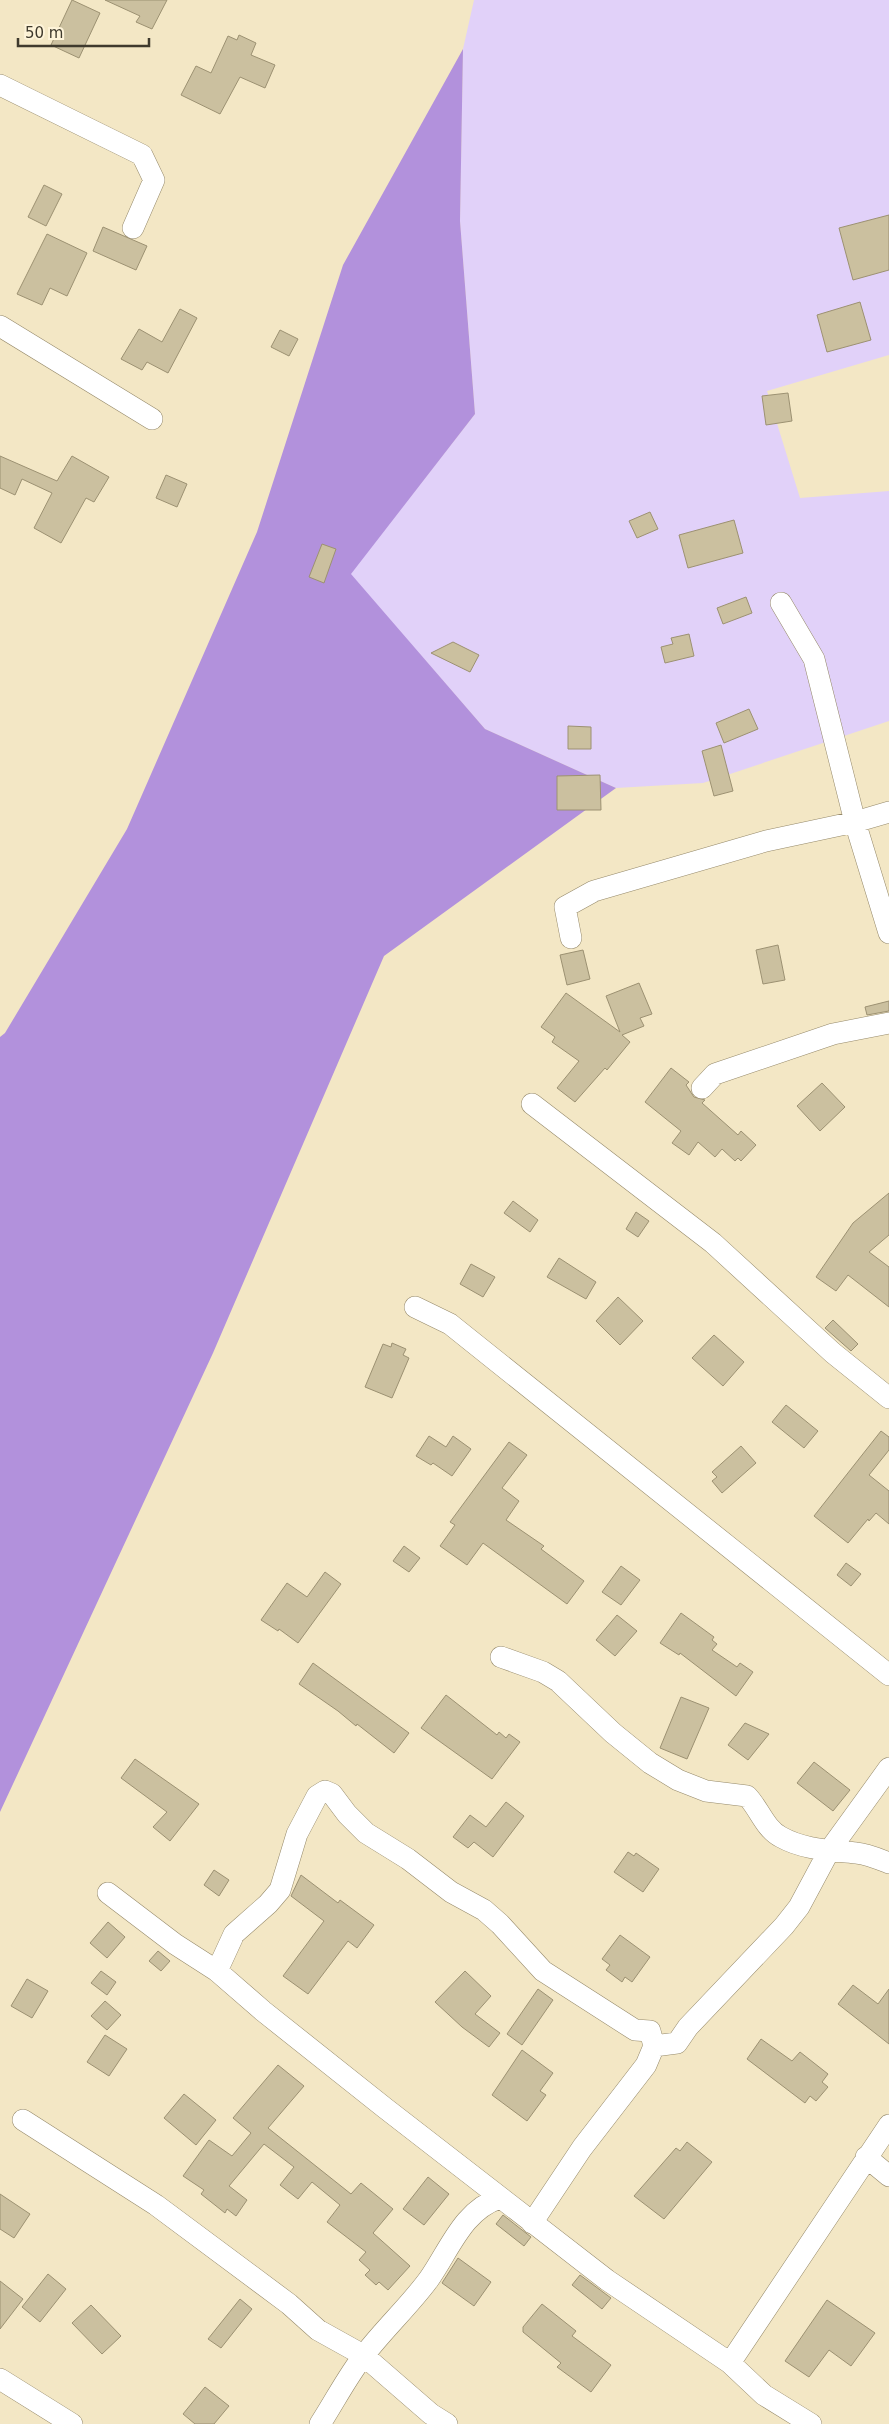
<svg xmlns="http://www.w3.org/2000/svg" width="889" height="2424" font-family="'DejaVu Sans',sans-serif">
<rect width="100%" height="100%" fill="#f3e7c5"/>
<path fill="#e1d1f9" d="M474,0H889V355L767,391L800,498L889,491V721L703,783L616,788L485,729L350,574L475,414L460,221L463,49Z"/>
<path fill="#b291dc" d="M463,49L460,221L475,414L351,574L485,729L616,788L384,956L213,1353L0,1812V1037L5,1033L127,829L257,532L343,265Z"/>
<path fill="#cbc09f" stroke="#9c9172" d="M72,0L100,13L79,58L51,45Z
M105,0H167L152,29L136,22L140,16Z
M239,35L256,43L251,55L275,65L265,88L240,77L220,114L181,95L196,66L211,73L228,36L237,40Z
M44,185L62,194L46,226L28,217Z
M889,215V270L853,280L839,228Z
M103,227L147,246L136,270L93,251Z
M47,234L87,253L67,296L50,288L42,305L17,294Z
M860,302L871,340L827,352L817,315Z
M180,309L197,318L168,373L147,362L142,370L121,359L139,329L162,342Z
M280,330L298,339L289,356L271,347Z
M788,393L792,421L766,425L762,396Z
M0,456L57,481L72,456L109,477L94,502L86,498L61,543L34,528L52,493L22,479L15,495L0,488Z
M166,475L187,484L177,507L156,498Z
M650,512L658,529L637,538L629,521Z
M734,520L743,553L688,568L679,535Z
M322,544L336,549L324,583L309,577Z
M746,597L752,613L723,624L717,608Z
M689,634L694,656L665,663L661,647L673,644L671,638Z
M453,642L479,655L470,672L431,653Z
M749,709L758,729L724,743L716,723Z
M568,726L591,727V749H568Z
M721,745L733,791L714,796L702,751Z
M600,775L601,810H557V776Z
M778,945L785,980L763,984L756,950Z
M583,950L590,979L567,985L560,955Z
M639,983L652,1014L640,1018L644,1026L622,1035L630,1042L607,1070L605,1068L575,1102L557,1088L579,1061L552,1042L555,1037L541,1027L566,993L620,1032L606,996Z
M889,1001V1011L867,1015L865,1007Z
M671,1068L689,1082L686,1085L694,1097L705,1100L702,1103L738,1135L741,1131L756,1145L741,1161L738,1158L735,1161L722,1149L715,1157L698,1142L689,1155L672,1143L681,1131L645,1102Z
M822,1083L845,1107L820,1131L797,1106Z
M889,1193V1235L869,1252L889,1267V1307L848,1275L836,1291L816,1277L853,1223Z
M513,1201L538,1220L530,1232L504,1213Z
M636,1212L649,1221L638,1237L626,1229Z
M559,1258L596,1282L586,1299L547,1277Z
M471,1264L495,1277L483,1297L460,1284Z
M618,1297L643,1321L620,1345L596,1321Z
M833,1320L858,1344L851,1351L825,1328Z
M714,1335L744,1362L723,1386L692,1358Z
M392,1343L406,1349L403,1355L409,1358L392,1398L365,1387L383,1344L391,1347Z
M786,1405L818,1431L804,1448L772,1422Z
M881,1431L889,1437V1450L869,1475L889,1491V1524L876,1513L869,1521L868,1519L848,1543L814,1516Z
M429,1436L446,1447L453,1436L471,1449L452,1476L433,1463L431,1465L416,1456Z
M509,1442L527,1455L502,1488L519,1501L506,1520L544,1546L541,1549L584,1581L567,1604L483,1543L467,1565L440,1546L455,1525L450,1522Z
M741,1446L756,1463L722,1493L712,1481L717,1477L712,1472Z
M404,1546L420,1558L409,1572L393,1561Z
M846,1563L861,1574L851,1586L837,1575Z
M621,1566L640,1580L621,1605L602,1592Z
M325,1572L341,1584L298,1643L279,1629L278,1631L261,1620L287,1583L307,1597Z
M681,1613L714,1637L712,1640L717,1644L712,1650L737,1667L740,1663L753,1672L736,1696L680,1653L679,1655L660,1643Z
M617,1615L637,1631L615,1656L596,1640Z
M313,1663L409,1733L394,1753L357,1724L356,1726L338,1711L299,1684Z
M446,1695L497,1735L499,1732L506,1738L509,1734L520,1742L492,1779L421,1728Z
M681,1697L709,1708L687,1759L660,1748Z
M745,1723L769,1734L748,1760L728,1745Z
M135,1759L199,1804L170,1841L153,1827L167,1812L121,1778Z
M814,1762L850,1790L833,1811L797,1783Z
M506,1802L524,1816L493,1857L474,1842L468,1848L453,1837L470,1815L486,1827Z
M628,1852L634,1856L636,1853L659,1869L643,1892L614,1872Z
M214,1870L229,1880L219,1896L204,1885Z
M301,1875L338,1903L340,1900L374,1925L357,1948L348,1941L308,1994L283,1976L324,1921L291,1896Z
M108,1922L125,1937L107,1958L90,1943Z
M620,1935L650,1957L632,1982L625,1977L622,1982L606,1970L610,1965L602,1959Z
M158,1951L170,1961L161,1971L149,1961Z
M101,1971L116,1982L107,1995L91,1983Z
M465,1971L491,1996L475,2014L500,2033L489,2047L462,2027L435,2002Z
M27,1979L48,1991L32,2018L11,2006Z
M853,1985L878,2004L889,1989V2044L838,2004Z
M538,1989L553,2000L522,2045L507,2034Z
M105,2001L121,2015L107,2030L91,2016Z
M105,2035L127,2049L109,2076L87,2062Z
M761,2039L792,2061L800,2052L828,2074L822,2082L828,2087L816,2101L810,2096L805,2103L747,2059Z
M522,2050L553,2073L540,2091L546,2095L527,2121L492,2095Z
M278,2065L304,2086L268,2128L351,2194L361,2183L393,2209L373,2233L410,2266L388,2290L379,2282L376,2285L365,2275L370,2270L359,2260L366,2252L327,2222L340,2205L312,2182L298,2199L280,2185L294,2167L264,2144L229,2186L247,2200L236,2216L227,2209L225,2213L201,2194L204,2190L183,2176L209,2140L232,2156L251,2133L233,2118Z
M184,2094L216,2120L196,2145L164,2118Z
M687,2142L712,2162L664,2219L634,2196L676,2148L680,2151Z
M428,2177L449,2194L424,2225L403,2209Z
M0,2194L30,2214L14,2238L0,2229Z
M503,2215L531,2237L524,2246L496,2224Z
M458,2258L491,2282L474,2306L442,2283Z
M48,2274L66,2289L40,2322L22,2307Z
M580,2275L611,2298L602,2309L572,2285Z
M0,2281L23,2299L0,2329Z
M240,2299L252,2309L221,2348L208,2339Z
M827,2300L875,2333L851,2366L829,2350L809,2377L785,2361Z
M542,2304L576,2331L572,2336L611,2365L591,2392L557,2367L561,2363L523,2332V2327Z
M91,2305L121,2336L102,2354L72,2323Z
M205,2387L229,2406L214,2424H195L183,2414Z"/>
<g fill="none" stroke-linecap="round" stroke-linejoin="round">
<g stroke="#95896a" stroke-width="22">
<path id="minor" d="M0,85L142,155L154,180L133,228
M0,326L152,419
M781,603L814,659L855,822L889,933
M571,938L565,907L594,891L766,841L855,822L889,812
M702,1088L715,1074L833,1034L889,1023
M532,1104L713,1243L833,1353L889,1398
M415,1307L450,1324L889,1675
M501,1657L543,1672L558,1681L613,1733L650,1763L678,1780L706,1791L747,1796C759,1808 765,1829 781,1837C804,1850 831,1850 856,1853C867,1854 879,1859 889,1863
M108,1893L175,1944L217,1971L263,2011L385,2108L607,2280L730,2363L764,2395L811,2424
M217,1971L234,1934L268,1904L280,1890L297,1834L317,1796L325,1791L332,1794L347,1814L366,1833L408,1859L451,1892L484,1910L500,1924L543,1971L635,2030L650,2031L654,2046
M23,2120L156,2205L289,2304L318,2330L363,2355L431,2414L447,2424
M866,2157L889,2176
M532,2223L582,2148L646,2065L654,2046L677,2043L688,2027L784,1926L799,1907L829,1851L889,1768
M730,2363L889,2125
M0,2379L72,2424
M320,2424C335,2401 348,2375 365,2354C385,2328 410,2305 429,2279C450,2249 463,2210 500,2198"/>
</g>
<use href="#minor" stroke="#fff" stroke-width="21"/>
</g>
<path d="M18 38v8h131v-8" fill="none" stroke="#3f3a2d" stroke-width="2.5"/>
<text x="25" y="38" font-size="15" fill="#3f3a2d" stroke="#fef4d9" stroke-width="4" paint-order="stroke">50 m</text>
</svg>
